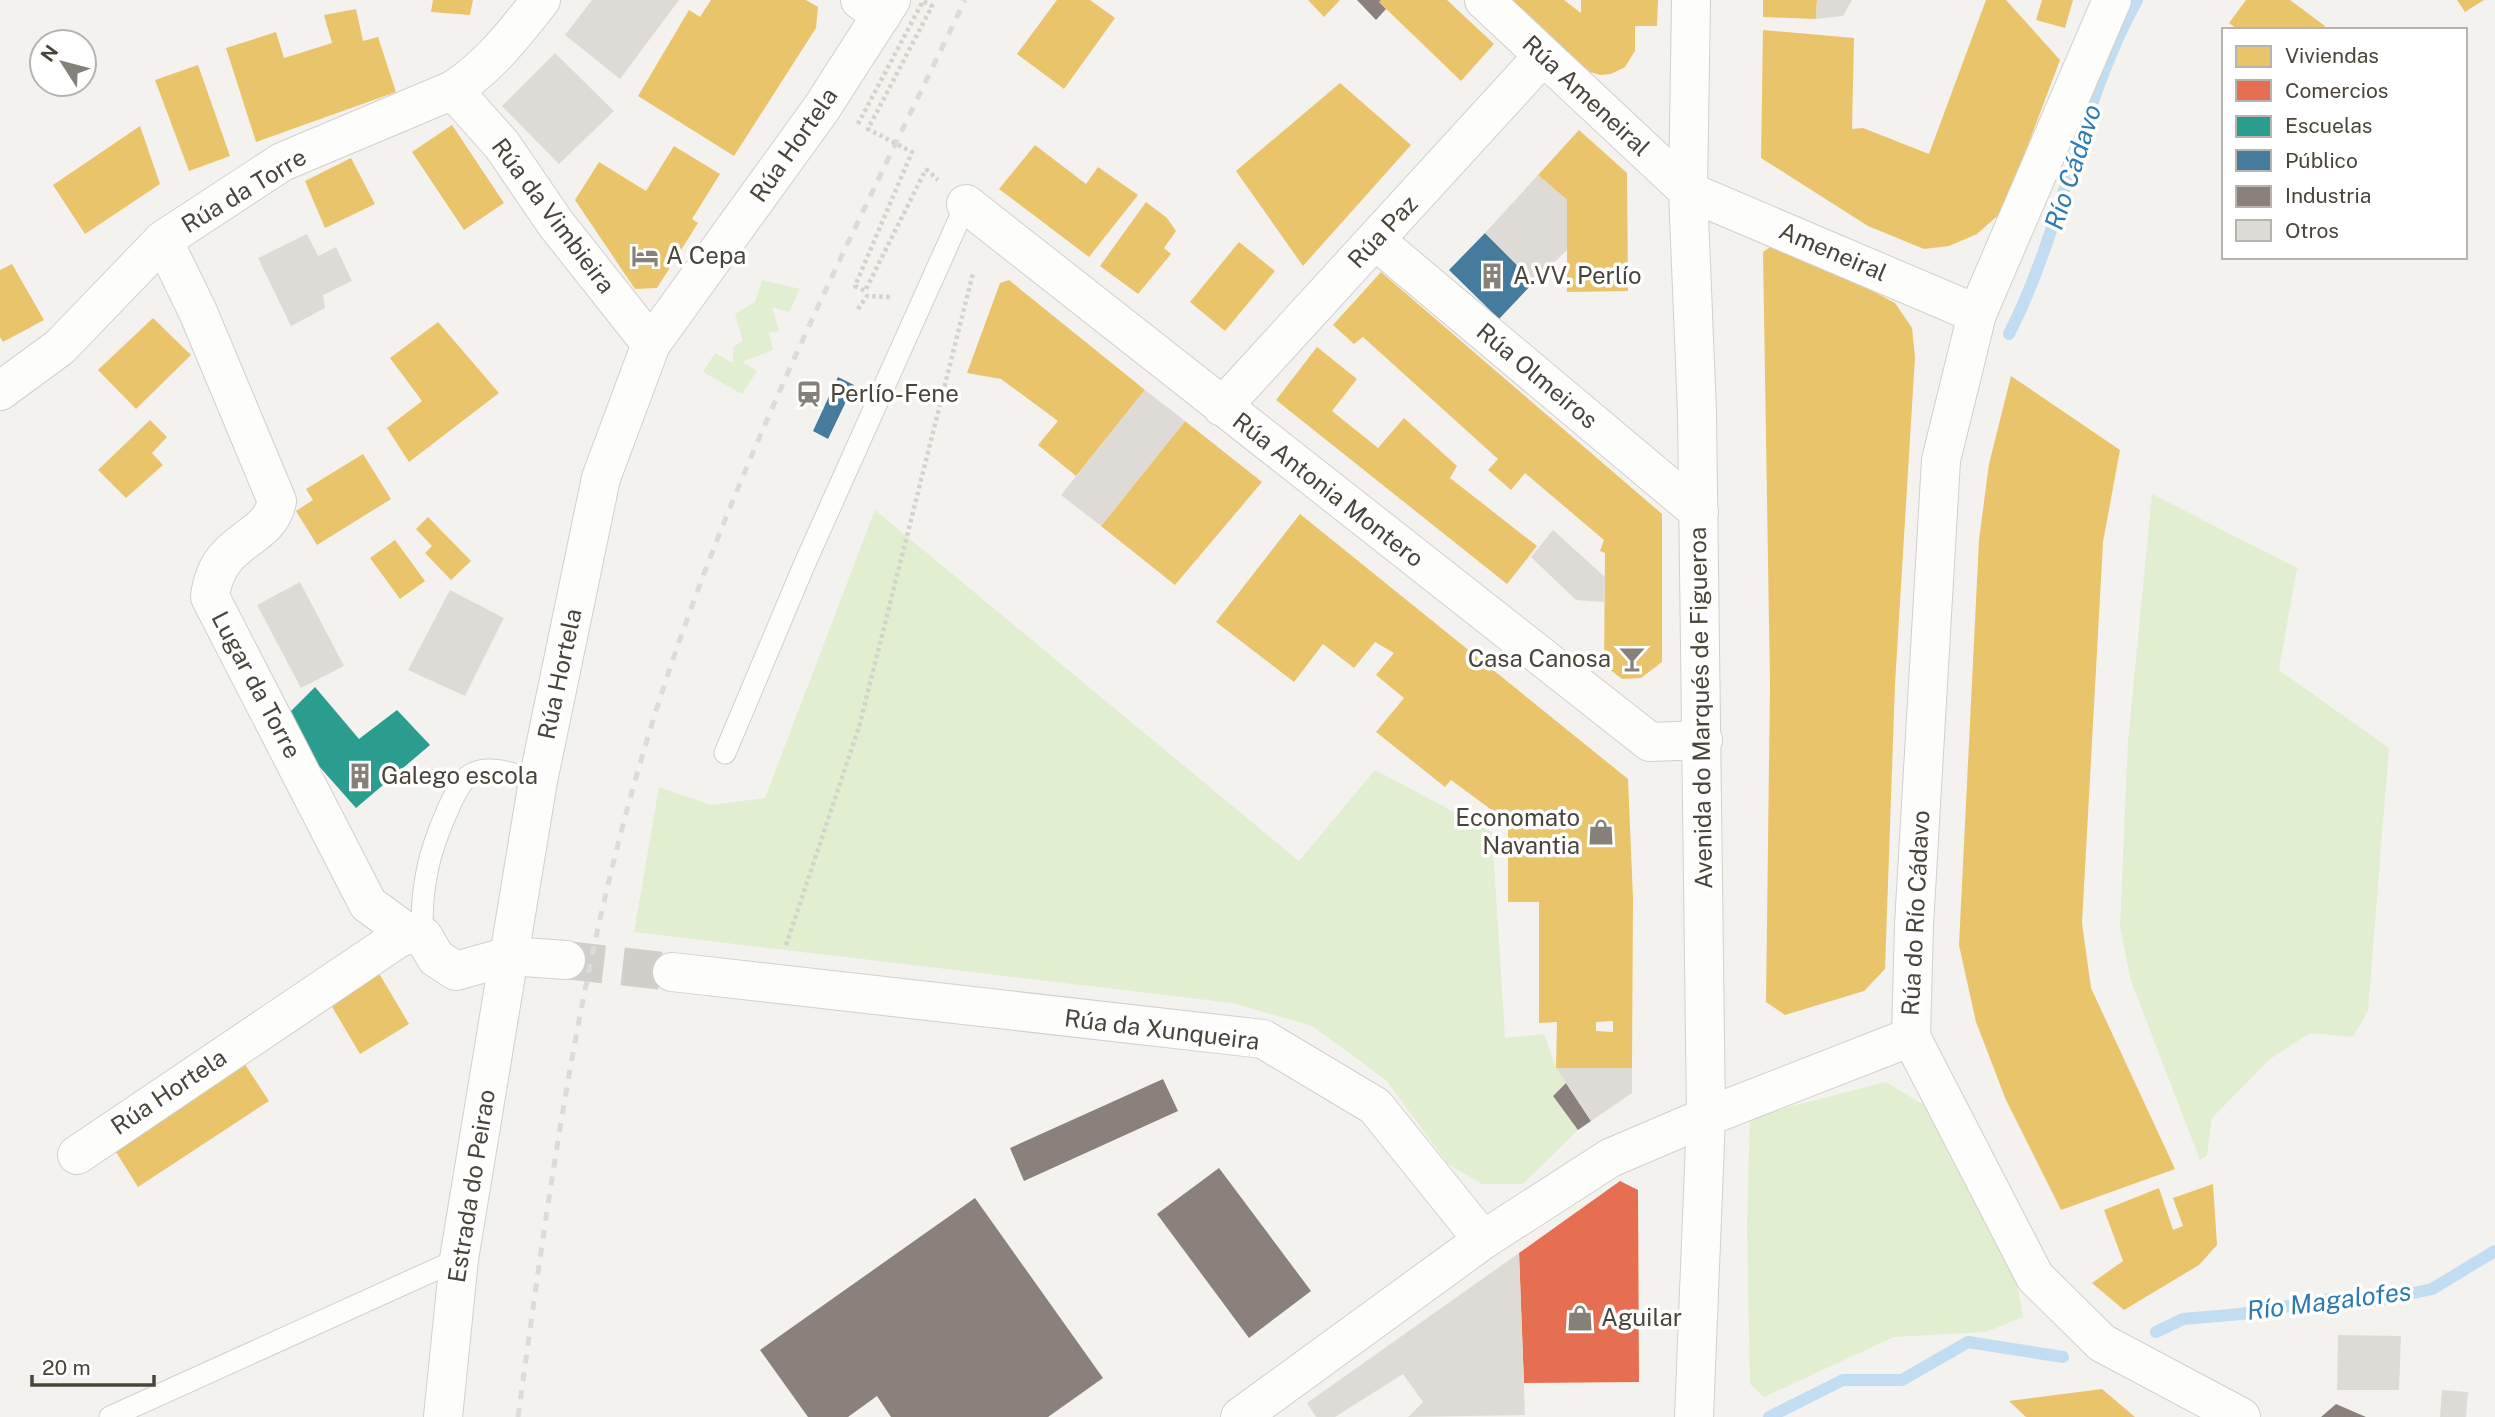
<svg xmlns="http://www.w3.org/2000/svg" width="2495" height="1417" font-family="'Public Sans',sans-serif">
<rect width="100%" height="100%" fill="#f4f2ee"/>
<path fill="#e1eecf" d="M762,280L800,289L789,312L772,307L779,331L769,333L773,350L742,362L757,371L742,394L703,372L715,353L733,363V347L743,341L735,314L755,302Z
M2152,494L2297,568L2279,670L2389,748L2368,1011L2353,1037L2310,1033L2270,1059L2212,1118L2207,1155L2200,1160L2131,981L2120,927L2128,741Z
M875,510L1299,861L1375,770L1492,832L1505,1038L1544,1034L1556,1068L1566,1083L1553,1096L1578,1130L1523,1184H1482L1448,1164L1386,1080L1312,1026L1232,1003L634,932L659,787L711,805L765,798Z
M1886,1082L1924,1105L2015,1273L2023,1317L1986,1332L1894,1337L1764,1397L1750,1384L1747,1227L1750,1117Z"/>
<path fill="#e9c46a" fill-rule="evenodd" d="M433,0H473L470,15L431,12Z
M711,0H806L818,7L816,28L734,156L638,96L689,10L700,17Z
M1057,0H1090L1115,18L1064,89L1017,54Z
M1308,0H1340L1324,17Z
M1381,0H1447L1494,44L1461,81L1379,2Z
M1505,0H1564L1581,13V0H1658L1657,26H1635V51L1625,67L1611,74L1601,75L1590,72Z
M1763,0H1817L1816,19L1763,17Z
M1986,0H2006L2060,60L2003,211L1977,234L1949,246L1924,249L1868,226L1761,158L1763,30L1854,38L1852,129L1863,128L1929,154Z
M2042,0H2073L2065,28L2036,20Z
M2246,0H2290L2325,26L2322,30H2239L2229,23Z
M2457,0H2484L2465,12Z
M356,9L363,41L378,37L396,92L256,142L226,48L276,32L284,58L332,43L324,15Z
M198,65L230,156L189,171L155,80Z
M1340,83L1411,145L1303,266L1236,171Z
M452,125L504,203L464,230L412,152Z
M140,126L160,184L85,234L53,185Z
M1579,130L1627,173L1628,291L1567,292V200L1538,175Z
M1035,145L1086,184L1098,167L1138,195L1089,257L999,189Z
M674,146L720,174L692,219L698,223L657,288L635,289L575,200L599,162L646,191Z
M351,158L375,204L325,228L305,181Z
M1146,202L1167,218L1176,231L1164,248L1171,254L1138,294L1100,266Z
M1779,241L1895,303L1912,328L1915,357L1895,684L1885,969L1864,991L1785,1015L1766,1002L1770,684L1763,252Z
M1239,242L1275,271L1225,331L1190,302Z
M12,264L44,320L3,342L0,337V270Z
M1381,272L1662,514V662L1641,678L1622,679L1604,665L1605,553L1600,551L1604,540L1525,473L1511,490L1488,470L1498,459L1363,337L1354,344L1333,325Z
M1009,280L1145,390L1076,476L1038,445L1058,421L1001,379L967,373L1000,283Z
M153,318L191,355L136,409L98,370Z
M438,322L499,393L409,462L387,428L422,401L390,358Z
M1317,347L1357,379L1332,411L1378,448L1404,418L1457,466L1450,478L1537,546L1507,584L1276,400Z
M2011,376L2120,450L2103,542L2082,923L2091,988L2175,1169L2061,1210L2006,1100L1976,1022L1959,945L1979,540L1989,464Z
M150,420L167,437L152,453L163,465L126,498L98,470Z
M1185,421L1262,482L1175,585L1101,526Z
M363,454L391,499L317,545L296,511L313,500L306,489Z
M1300,514L1628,779L1633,899L1632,1068H1556L1557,1022L1539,1023V902H1508V822L1451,780L1445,787L1376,732L1404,698L1376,675L1394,653L1375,642L1354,668L1323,644L1294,682L1216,622ZM1613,1021V1032L1596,1031V1022Z
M428,517L471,561L451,580L425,553L432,546L416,529Z
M395,540L425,581L400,599L370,558Z
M377,970L409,1024L360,1054L328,1000Z
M240,1057L269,1101L138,1187L109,1141Z
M2213,1184L2217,1245L2199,1265L2124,1310L2092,1283L2123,1261L2104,1210L2159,1188L2173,1230L2183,1226L2173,1198Z
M2102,1389L2135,1417H2026L2009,1401Z"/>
<path fill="#e76f51" d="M1620,1181L1638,1190L1639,1382L1524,1383L1519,1253Z"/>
<path fill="#2a9d8f" d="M315,687L359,739L397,710L430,745L356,808L280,722Z"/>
<path fill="#457b9d" d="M1485,233L1534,282L1499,319L1449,270Z
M838,377L854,385L828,439L813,431Z"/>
<path fill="#8a817c" d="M1357,0H1381L1379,2L1386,9L1376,20Z
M1163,1079L1178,1111L1024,1181L1010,1148Z
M1566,1083L1591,1121L1578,1130L1553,1096Z
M1219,1168L1311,1291L1249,1338L1157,1214Z
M975,1198L1103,1378L1048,1417H891L877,1396L848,1417H808L760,1350Z
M2336,1404L2366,1417H2321Z"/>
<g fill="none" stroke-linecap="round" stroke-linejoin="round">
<path stroke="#c0ddf1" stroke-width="12" d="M2009,334C2063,228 2079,105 2137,0
M2156,1332L2183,1319L2241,1314L2337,1298L2377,1301L2432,1289L2495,1251
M1769,1417L1843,1380H1902L1968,1342L2063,1357"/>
</g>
<path fill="#dedbd6" d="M592,0H679L620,79L565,35Z
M1817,0H1852L1843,16L1816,19Z
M555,53L614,111L559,164L502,106Z
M1538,175L1567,200V250L1534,282L1485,233Z
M307,234L318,256L336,247L352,281L323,295L325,308L291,326L258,258Z
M1145,390L1185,421L1101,526L1061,495Z
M1553,530L1605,577L1604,602L1576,600L1531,557Z
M300,582L344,666L301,688L257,605Z
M450,590L504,618L465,696L408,670Z
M1556,1068H1632V1093L1591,1121Z
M1519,1253L1525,1415L1408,1417L1423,1402L1403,1374L1335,1417H1316L1307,1403Z
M2338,1335L2401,1336L2399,1390H2337Z
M2442,1390L2468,1392L2466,1417H2440Z"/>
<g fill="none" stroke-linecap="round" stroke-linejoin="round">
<path stroke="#d2cfca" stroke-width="38" stroke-dasharray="38 19" stroke-linecap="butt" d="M566,960L672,972"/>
<g stroke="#d2d0cb" stroke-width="23">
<path id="service" d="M725,753L805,563L966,204
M423,936C421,913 423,890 428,867C432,847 454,785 470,775C490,763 518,776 538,781
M110,1417L459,1259"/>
</g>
<g stroke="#d2d0cb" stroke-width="40">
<path id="minor" d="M860,0L882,15
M1484,0L1688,191L1977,314
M2112,0L1977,314L1941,460L1914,925L1911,1037L2035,1277L2102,1343L2241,1417
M453,90L502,145L556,224L651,344
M966,204L1650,742L1703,740
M163,240L198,312L277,501C269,543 217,536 210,597L368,904L409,934
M1375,240L1699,512
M0,391L60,347L163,240L282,162L453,90C490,66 514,34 541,0
M1222,407L1543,56
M672,972L1263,1039L1375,1106L1483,1240
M77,1155L397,939L409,934L423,936L436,958L456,971L509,956L566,960
M1240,1417L1483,1240L1610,1158L1706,1117L1911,1037"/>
</g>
<g stroke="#d2d0cb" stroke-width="40">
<path id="tertiary" d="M1691,0L1688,191L1697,412L1706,1117L1694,1417
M443,1417L459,1259L538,781L601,478L651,344L821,109L891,0"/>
</g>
<path stroke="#d3d2cc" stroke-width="4.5" stroke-dasharray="3.5 3.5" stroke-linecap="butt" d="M926,169L938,180
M858,309L867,296L892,297
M786,945L859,727L973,273"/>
<use href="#service" stroke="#fdfdfc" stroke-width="21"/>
<use href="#minor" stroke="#fdfdfc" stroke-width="38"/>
<use href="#tertiary" stroke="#fdfdfc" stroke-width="38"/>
<path stroke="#dbdbda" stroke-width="5" stroke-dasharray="9 9" stroke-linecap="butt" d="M518,1417C548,1198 577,980 639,767C716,500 845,250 965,0"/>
<path stroke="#d3d2cc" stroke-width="4.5" stroke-dasharray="3.5 3.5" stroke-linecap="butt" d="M858,124L923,1L932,6L868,129L912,152L855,286L865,291L926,169"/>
</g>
<defs>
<g id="hotel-bare" transform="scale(2.1)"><path d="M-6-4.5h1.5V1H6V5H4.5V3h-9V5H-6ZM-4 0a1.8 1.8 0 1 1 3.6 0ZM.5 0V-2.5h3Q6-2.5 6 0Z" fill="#868178" stroke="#fff" stroke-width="2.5" paint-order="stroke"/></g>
<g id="building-bare" transform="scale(2.1)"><path d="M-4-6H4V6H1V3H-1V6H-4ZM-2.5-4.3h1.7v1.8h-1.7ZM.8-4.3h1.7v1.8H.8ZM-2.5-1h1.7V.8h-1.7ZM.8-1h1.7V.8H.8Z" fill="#868178" stroke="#fff" stroke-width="2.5" paint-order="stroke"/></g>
<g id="station-bare" transform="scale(2.1)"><path d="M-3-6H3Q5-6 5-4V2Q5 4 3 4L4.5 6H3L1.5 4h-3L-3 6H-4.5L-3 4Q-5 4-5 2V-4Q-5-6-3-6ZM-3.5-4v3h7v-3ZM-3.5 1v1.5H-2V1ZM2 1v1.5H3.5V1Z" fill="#868178" stroke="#fff" stroke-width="2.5" paint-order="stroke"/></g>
<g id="bar-bare" transform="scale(2.1)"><path d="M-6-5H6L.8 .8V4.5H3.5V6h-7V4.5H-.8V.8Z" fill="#868178" stroke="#fff" stroke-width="2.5" paint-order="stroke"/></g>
<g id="shop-bare" transform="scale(2.1)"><path d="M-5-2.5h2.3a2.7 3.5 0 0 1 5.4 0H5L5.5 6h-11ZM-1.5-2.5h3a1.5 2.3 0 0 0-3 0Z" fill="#868178" stroke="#fff" stroke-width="2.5" paint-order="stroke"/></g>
</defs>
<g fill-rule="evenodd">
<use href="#hotel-bare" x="645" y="256"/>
<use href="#building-bare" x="1492" y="276"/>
<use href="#station-bare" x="809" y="394"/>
<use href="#bar-bare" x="1632" y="659"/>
<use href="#building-bare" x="360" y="776"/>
<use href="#shop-bare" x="1601" y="832"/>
<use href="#shop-bare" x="1580" y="1318"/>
</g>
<g text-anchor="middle" stroke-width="7" stroke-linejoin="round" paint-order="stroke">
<g font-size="24" fill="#4b4439" stroke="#fff">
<text transform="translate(1586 96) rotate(43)" y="8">Rúa Ameneiral</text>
<text transform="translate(794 145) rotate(-55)" y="8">Rúa Hortela</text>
<text transform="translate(244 191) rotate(-31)" y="8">Rúa da Torre</text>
<text transform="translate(553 216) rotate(53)" y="8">Rúa da Vimbieira</text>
<text transform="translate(1383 232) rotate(-47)" y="8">Rúa Paz</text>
<text transform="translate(1833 252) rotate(23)" y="8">Ameneiral</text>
<text transform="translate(1537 376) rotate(40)" y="8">Rúa Olmeiros</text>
<text transform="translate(1328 490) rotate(38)" y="8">Rúa Antonia Montero</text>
<text transform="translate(560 674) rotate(-78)" y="8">Rúa Hortela</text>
<text transform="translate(256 685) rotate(62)" y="8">Lugar da Torre</text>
<text transform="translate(1701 708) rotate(-91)" y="8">Avenida do Marqués de Figueroa</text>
<text transform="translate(1916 913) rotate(-87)" y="8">Rúa do Río Cádavo</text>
<text transform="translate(1162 1030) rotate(7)" y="8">Rúa da Xunqueira</text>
<text transform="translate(169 1092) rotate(-34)" y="8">Rúa Hortela</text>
<text transform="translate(472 1186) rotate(-81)" y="8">Estrada do Peirao</text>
</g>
<g font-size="24" fill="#4b4439" stroke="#fff" text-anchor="start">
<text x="666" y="264">A Cepa</text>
<text x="1513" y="284">A.VV. Perlío</text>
<text x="830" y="402">Perlío-Fene</text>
<text x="1611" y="667" text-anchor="end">Casa Canosa</text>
<text x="381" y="784">Galego escola</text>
<text x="1580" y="826" text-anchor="end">Economato<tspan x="1580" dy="28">Navantia</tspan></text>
<text x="1601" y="1326">Aguilar</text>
</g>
<g font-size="26" font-style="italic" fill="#2e7ab2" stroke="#fff">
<text transform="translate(2073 167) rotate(-72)" y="9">Río Cádavo</text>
<text transform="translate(2329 1301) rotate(-7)" y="9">Río Magalofes</text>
</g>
</g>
<rect x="2222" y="28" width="245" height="231" fill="#ffffff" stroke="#b7b4b0" stroke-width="2"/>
<rect x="2236" y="46" width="35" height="21" fill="#e9c46a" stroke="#b7b4b0" stroke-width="2"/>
<text x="2285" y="63" font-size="21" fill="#4b4439">Viviendas</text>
<rect x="2236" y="80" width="35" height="21" fill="#e76f51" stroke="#b7b4b0" stroke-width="2"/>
<text x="2285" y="98" font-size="21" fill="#4b4439">Comercios</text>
<rect x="2236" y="116" width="35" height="21" fill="#2a9d8f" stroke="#b7b4b0" stroke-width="2"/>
<text x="2285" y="133" font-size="21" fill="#4b4439">Escuelas</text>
<rect x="2236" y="150" width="35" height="21" fill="#457b9d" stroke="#b7b4b0" stroke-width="2"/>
<text x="2285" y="168" font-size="21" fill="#4b4439">Público</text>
<rect x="2236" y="186" width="35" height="21" fill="#8a817c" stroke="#b7b4b0" stroke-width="2"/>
<text x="2285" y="203" font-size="21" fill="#4b4439">Industria</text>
<rect x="2236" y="220" width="35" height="21" fill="#dedbd6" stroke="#b7b4b0" stroke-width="2"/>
<text x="2285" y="238" font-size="21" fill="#4b4439">Otros</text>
<g transform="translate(63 63) rotate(306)"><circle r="33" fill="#ffffff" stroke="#b7b4b0" stroke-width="2"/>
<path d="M0-5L12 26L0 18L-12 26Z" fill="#868178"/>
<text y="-10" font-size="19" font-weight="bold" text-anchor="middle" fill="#4b4439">N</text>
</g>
<path d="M32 1375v10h122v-10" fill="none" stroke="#4b4439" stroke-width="3.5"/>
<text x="42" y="1375" font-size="21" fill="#4b4439" stroke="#ffffff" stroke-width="5" paint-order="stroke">20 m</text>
</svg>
